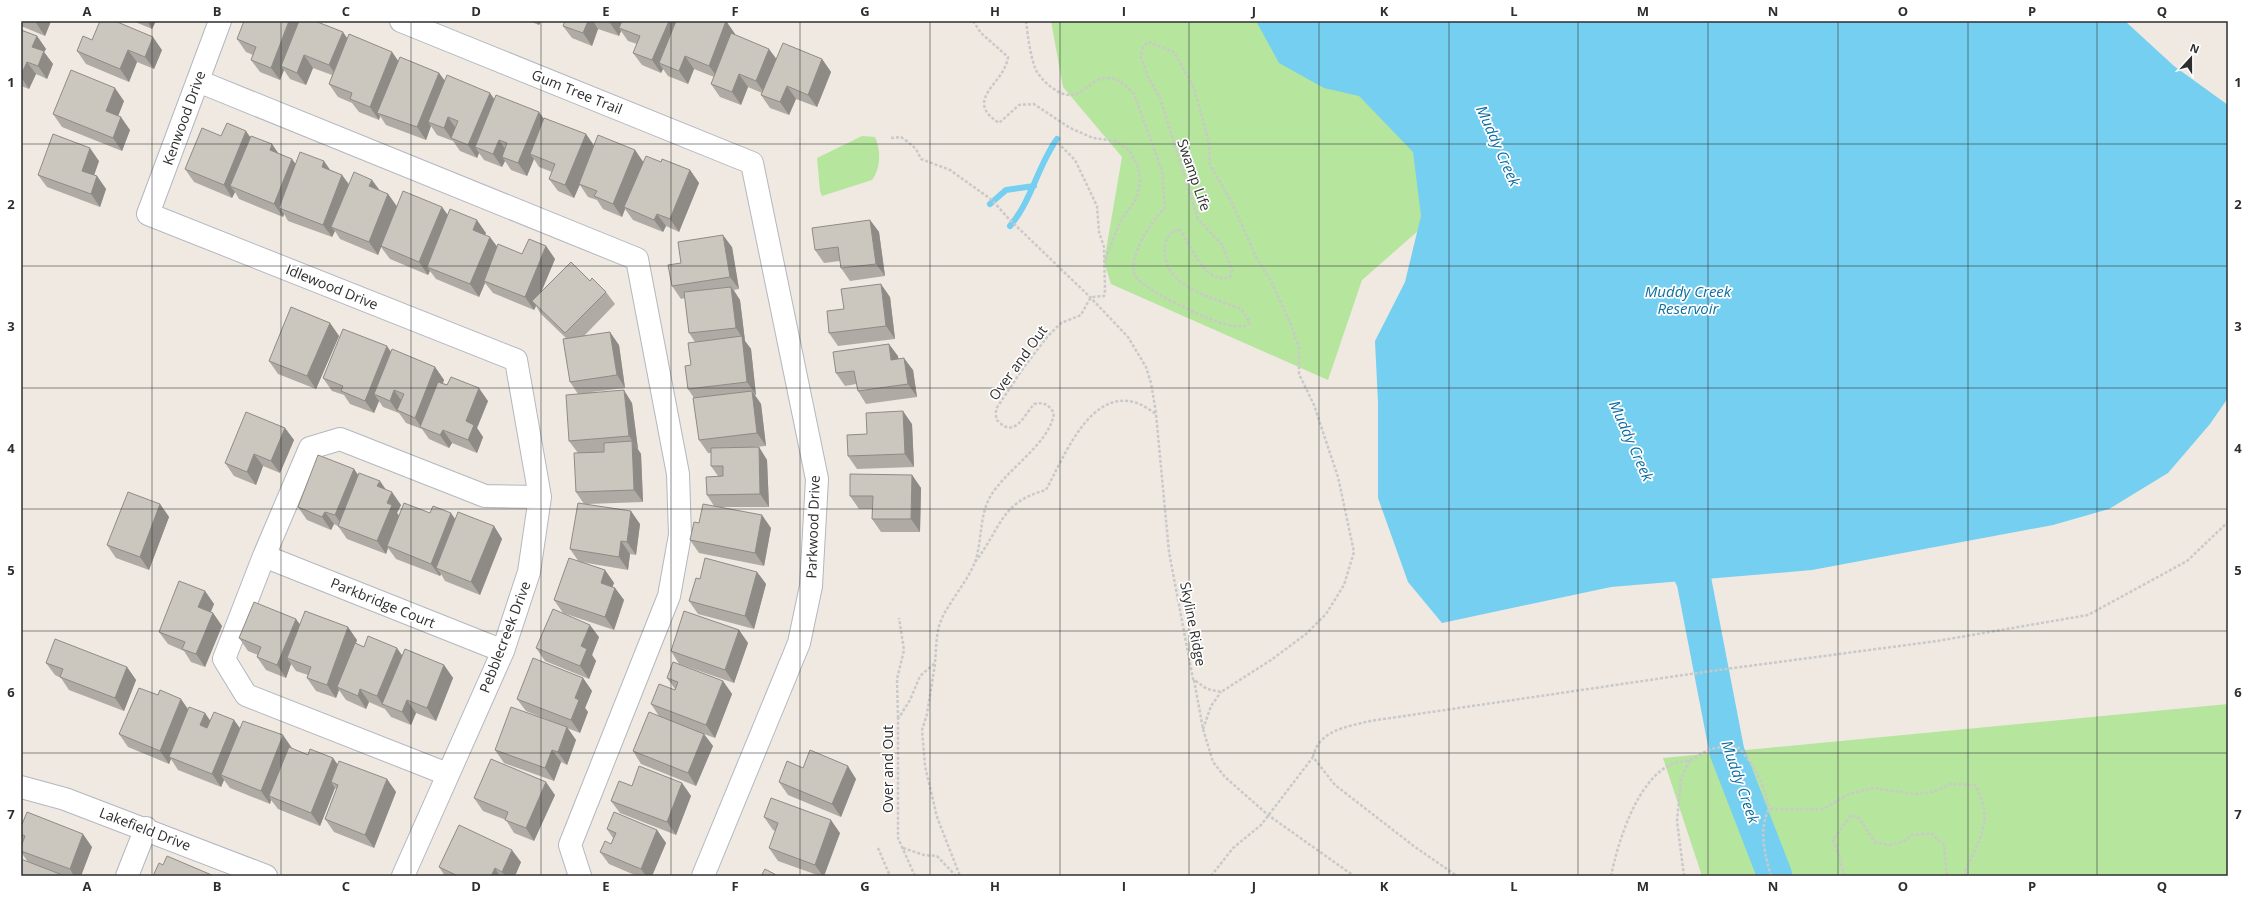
<svg xmlns="http://www.w3.org/2000/svg" width="2249" height="897" font-family="'Open Sans',sans-serif">
<rect width="100%" height="100%" fill="#efe9e1"/>
<path fill="#b6e59e" d="M1051,21H1658L1362,280L1328,380L1111,284L1104,262L1122,157L1063,87Z
M862,136L875,137C881,150 881,168 872,180L822,196L820,191L817,158Z
M2228,704V876H1702L1663,758Z"/>
<path fill="#75cff0" d="M1256,21H2125L2174,66L2228,105V398L2210,424L2168,473L2109,509L2053,525L1812,570L1611,587L1442,623L1408,582L1378,498V403L1375,341L1405,282L1421,216L1413,152L1359,96L1324,88L1279,63Z"/>
<g fill="none" stroke-linecap="round" stroke-linejoin="round">
<path stroke="#75cff0" stroke-width="6" d="M990,204L1006,190L1034,186
M1010,226C1032,200 1038,165 1057,139"/>
<path stroke="#75cff0" stroke-width="35" d="M1674,538L1694,581L1727,752L1775,876"/>
<g stroke="#b4b7c1" stroke-width="24">
<path id="minor" d="M220,21L148,214L516,360L540,497L529,572L503,651L403,876
M401,21L752,163L817,479L811,586L799,643L703,876
M198,81L637,259L678,474L680,535L669,596L570,845L580,876
M264,556L503,651
M447,774L246,695L224,659L264,556L310,448L340,439L485,496L540,497
M21,787L65,799L266,876
M127,876L146,828"/>
</g>
<path stroke="#c9c9c9" stroke-width="2.5" stroke-dasharray="3 2" stroke-linecap="butt" d="M973,21L981,33L1008,57C1005,84 962,99 999,123L1019,105L1034,104L1070,128L1093,138L1116,141L1129,150L1136,162L1140,176L1139,187L1136,199L1120,222L1105,260
M891,138L901,137L908,142L916,149L921,159L950,170L992,200L1009,219L1091,298L1128,337L1146,367L1151,383L1156,413
M975,562C1001,529 1000,502 1046,490C1063,459 1090,387 1137,403C1143,405 1150,410 1156,414L1169,552L1193,679L1207,689L1221,692L1271,660L1306,634L1326,614L1344,585L1354,552L1338,477L1314,405L1299,374V348L1291,325L1271,281L1256,257L1231,201L1210,165L1209,143L1194,88L1174,52L1148,42L1143,47L1141,57L1148,77L1160,98L1198,219L1223,246L1232,270L1230,277C1203,285 1192,245 1179,229C1170,232 1166,237 1165,246C1161,288 1213,297 1241,309L1250,322L1245,326C1238,326 1231,326 1224,324C1207,319 1138,289 1134,273C1130,254 1151,221 1165,208L1162,171L1134,94C1126,86 1118,77 1105,78C1092,79 1084,95 1070,95C1057,95 1041,80 1036,70C1030,56 1028,36 1026,21
M935,664L927,714L922,730L925,766L937,817L960,876
M1194,680L1203,729L1213,762L1225,777L1268,815L1354,876
M898,718L897,679L904,650L899,618
M1203,729L1211,706L1221,692
M1313,757C1319,730 1346,727 1370,721L1711,671L1937,641L2088,615L2187,561L2228,522
M878,848L890,876
M903,848L924,855L937,856L956,876
M915,876L898,838V719L910,700L920,676L935,663C936,651 936,638 939,626C945,606 967,583 975,562C982,543 979,517 990,497C1006,469 1050,444 1054,413C1048,404 1044,402 1034,404C1023,417 1014,440 996,419V409L1024,367L1048,336L1061,323L1081,315L1089,300L1093,297L1104,296L1105,291L1104,247L1099,232L1097,206L1075,160L1057,142
M1211,876L1233,848L1261,825L1313,757L1335,785L1415,847L1457,876
M1611,876C1618,842 1637,779 1672,764C1678,761 1685,762 1690,760C1697,758 1702,752 1709,750C1719,746 1729,747 1739,748C1755,766 1764,785 1769,809
M1684,876L1677,821L1681,778L1690,760
M1771,876C1765,854 1758,830 1769,809H1823L1849,794L1873,788L1916,794L1932,792L1951,784L1975,785C1995,821 1979,838 1965,872L1967,876
M1844,876L1839,855L1833,840L1851,815L1859,818L1875,842L1890,845L1902,842L1912,835L1931,833L1944,845L1947,876"/>
<use href="#minor" stroke="#fff" stroke-width="22"/>
</g>
<path fill="#afaba4" d="M21,21H51L45,36L21,26Z
M133,21H156L152,29Z
M529,21H541L539,25Z
M565,21H726L735,34V35L776,59H822L831,72L817,107L796,99L789,115L770,108L761,95L762,93L748,87L741,105L720,97L711,84L714,77L694,69L688,84L668,76L663,69L661,73L642,65L633,53L637,44L628,41L621,31L619,36L598,29L592,46L572,38L563,26Z
M299,22L347,39L392,52L398,61L439,73L445,81L490,93L494,100L539,112L544,119L586,134L594,146L635,150L643,162H661L690,170L699,183L679,232L666,226L663,232L633,220L625,209L622,217L603,209L597,200L588,197L580,185L574,198L558,191L549,179L552,172L539,167L534,159L527,176L511,170L505,161L502,167L484,160L479,153L477,158L460,151L453,141L437,135L431,126L426,140L386,125L380,116L379,120L359,112L352,103L338,97L329,84L332,75L313,68L306,85L290,79L284,70L280,80L260,72L251,60L253,55L246,52L237,39Z
M21,30L37,36L46,49L44,52L53,64L47,79L36,74L29,89L21,86Z
M92,40L162,50L154,69L137,62L129,82L86,64L77,51Z
M124,101L118,116L130,130L122,151L62,127L53,114Z
M221,136L250,137L279,154L292,159L296,165L331,170L342,175L349,184L372,180L379,191L388,194L397,206L442,207L448,215L486,233L485,235L497,247L522,254L546,246L555,259L541,291L590,281L606,292L615,304L584,336L619,345L625,388L592,392L632,403L638,449L641,454L643,502L588,504L640,524L636,555L630,554L628,570L581,562L605,570L614,583L612,587L615,588L624,600L614,630L563,613L554,600L579,562L570,549L584,504L576,492L578,453L569,441L578,394L570,382L567,339L541,314L536,306L534,310L493,293L485,283L479,297L436,279L430,271L428,275L390,259L381,247L378,255L340,239L335,231L332,237L288,221L284,214L283,217L239,199L235,192L232,198L194,182L185,169Z
M99,161L94,175L97,176L106,189L100,207L47,187L38,175Z
M870,220L879,232L885,276L850,281L841,268L840,261L824,263L815,250Z
M732,247L739,289L734,290L740,300L745,341L751,349L756,395H755L761,404L766,446L753,447H759L767,460L769,507H722L771,528L764,566L699,553L690,540L699,523L714,506L707,495L718,476L711,466V453H708L699,440L694,398L688,389L691,365L695,342L689,333L685,298L681,299L672,286L681,263Z
M890,297L895,339L838,346L829,333L844,309Z
M330,323L339,336L316,389L278,374L269,361Z
M391,352L435,367L444,380L443,383L488,401L477,428L483,437L477,453L452,443L449,448L429,439L422,429L406,423L399,413L383,407L379,401L374,413L350,404L344,395L332,391L323,378Z
M898,356V359L913,370L917,397L866,404L858,391L856,384L845,386L836,373Z
M912,424L914,467L857,469L848,456L867,434Z
M285,428L294,440L280,473L263,466L256,485L234,476L225,463Z
M354,469L358,476L386,490L401,505L397,513L399,516L430,513L455,519L494,526L502,539L480,595L445,581L441,574L440,576L396,559L388,548L386,554L347,539L338,526L334,524L331,530L307,520L298,507Z
M912,475L921,488L920,532H881L872,519V509H859L850,496Z
M160,504L169,517L149,570L116,558L107,545Z
M757,572L766,584L754,629L698,614L689,601L700,579Z
M205,591L214,604L211,612L213,613L222,626L205,667L191,662L184,651L168,644L159,632Z
M300,625L357,640L356,643L364,647L402,655L444,665L453,678L436,721L416,713L411,725L391,717L385,709L369,702L366,709L346,700L339,690L336,698L316,691L307,678L308,675L296,671L291,664L286,678L266,670L257,657L258,655L248,651L239,638Z
M739,630L748,643L734,683L679,664L671,651Z
M599,637L592,655L596,661L589,679L545,661L536,648Z
M46,663L127,667L136,680L124,711L69,690L61,678L55,675Z
M583,678L592,691L585,708L588,712L580,733L567,728L576,740L567,765L561,762L554,781L504,763L495,750L560,725L526,711L517,699Z
M667,678L723,681L732,694L715,738L704,734L713,746L696,786L641,764L633,751L659,716L651,704L675,689Z
M188,709L210,721L234,720L240,728L308,755L333,758L338,765L387,779L396,792L374,848L334,832L325,819L337,790L335,788L320,826L278,809L271,800L270,804L230,788L224,780L221,787L178,770L171,759L169,764L128,747L119,734Z
M803,768L856,779L841,817L788,795L779,782Z
M682,783L691,796L676,835L620,813L611,801Z
M555,795L534,841L514,833L506,820L483,811L474,798Z
M764,817L840,833L824,876H820L778,861L769,848L776,831L773,830Z
M21,827L92,847L81,876H21L28,862L21,852V847L24,841L21,837Z
M607,829L657,830L666,843L652,876H637L609,864L600,852L611,844L613,838Z
M521,862L515,876H445L439,867Z"/>
<path fill="#8e8b86" d="M37,21H51L45,36L36,23Z
M147,21H156L152,29Z
M289,21H298L302,26L281,66L284,70L280,80L271,68Z
M536,21H541L539,25Z
M588,21H593L598,29L592,46L583,33Z
M611,21H624L619,28L621,31L619,36L610,23Z
M669,21H683L659,63L663,69L661,73L652,60Z
M726,21L735,34L718,78L709,66Z
M343,32L352,45L338,78L329,65Z
M37,36L46,49L44,52L53,64L47,79L38,66L32,47Z
M153,37L162,50L154,69L145,57Z
M769,49L778,61L765,94L756,81Z
M128,50L137,62L129,82L120,69Z
M392,52L401,65L377,113L380,116L379,120L370,107Z
M304,55L313,68L306,85L297,73Z
M685,56L694,69L688,84L679,71Z
M822,59L831,72L817,107L808,95Z
M27,62L36,74L29,89L21,77V75Z
M439,73L448,85L428,122L431,126L426,140L417,127Z
M739,74L748,87L741,105L732,92Z
M787,86L796,99L789,115L780,102Z
M115,88L124,101L115,124L106,111Z
M490,93L499,106L475,147L479,153L477,158L468,145Z
M539,112L548,125L530,154L534,159L527,176L518,163Z
M121,117L130,130L122,151L113,138Z
M448,117L457,130L451,138L453,141L444,128Z
M246,131L255,144L230,186L235,192L232,198L224,185Z
M586,134L595,147L574,198L565,185Z
M499,140L508,153L502,157L505,161L502,167L493,154Z
M272,144L281,157L270,150Z
M90,148L99,161L91,184L82,171Z
M635,150L644,163L624,207L625,209L622,217L613,204Z
M292,159L301,172L279,208L284,214L283,217L274,204Z
M324,161L333,174L322,167Z
M690,170L699,183L679,232L670,219Z
M342,175L351,188L331,227L335,231L332,237L323,225Z
M97,176L106,189L100,207L91,194Z
M372,180L381,192L369,186Z
M388,194L397,207L378,255L369,242Z
M442,207L451,220L427,267L430,271L428,275L419,262Z
M657,214L666,226L663,232L654,220Z
M477,220L486,233L482,242L473,230Z
M870,220L879,232L885,276L876,264Z
M723,235L732,247L739,289L730,277Z
M490,237L499,249L484,281L485,283L479,297L470,284Z
M546,246L555,259L536,305L532,301L536,306L534,310L525,297Z
M881,284L890,297L895,339L886,326Z
M731,287L740,300L745,341L751,349L756,395L747,382L742,337L736,328Z
M330,323L339,336L316,389L307,376Z
M610,332L619,345L625,388L617,375Z
M889,344L898,356L900,373L891,360Z
M387,346L396,359L374,394L379,401L374,413L365,401Z
M904,358L913,370L917,397L908,384Z
M435,367L444,380L425,429L422,428L415,418Z
M479,388L488,401L477,428L483,437L477,453L468,440L466,421Z
M394,390L403,403L397,410L399,414L390,401Z
M624,390L632,403L638,449L629,436Z
M752,391L761,404L766,446L757,433Z
M903,411L912,424L914,467L905,454Z
M285,428L294,440L280,473L271,461Z
M443,430L452,443L449,448L440,435Z
M632,441L641,454L643,502L634,490Z
M759,447L767,460L769,507L760,494Z
M254,454L263,466L256,485L247,472Z
M354,469L363,482L344,528L335,515Z
M912,475L921,488L920,532L911,519Z
M380,481L389,494L377,486Z
M392,492L401,505L397,513L401,518L387,546L388,548L386,554L377,541L387,503Z
M160,504L169,517L149,570L140,557Z
M631,511L640,524L636,555L627,542Z
M325,512L334,524L331,530L322,517Z
M451,513L460,526L436,568L441,574L440,576L431,564Z
M762,515L771,528L764,566L755,553Z
M494,526L502,539L480,595L471,582Z
M621,541L630,554L628,570L619,557Z
M605,570L614,583L609,596L601,583Z
M757,572L766,584L754,629L745,616Z
M615,588L624,600L614,630L605,617Z
M205,591L214,604L207,620L198,607Z
M213,613L222,626L205,667L196,654Z
M296,619L305,631L287,658L291,664L286,678L277,665Z
M590,625L599,637L592,655L596,661L589,679L580,666L581,646Z
M348,627L357,640L339,688L337,687L339,690L336,698L327,685Z
M739,630L748,643L734,683L725,670Z
M397,648L406,661L383,705L377,696Z
M444,665L453,678L436,721L427,708Z
M127,667L136,680L124,711L115,698Z
M583,678L592,691L585,708L588,712L580,733L571,720L575,698Z
M723,681L732,694L715,738L706,725Z
M360,689L369,702L366,709L358,696Z
M181,699L190,712L169,757L171,759L169,764L160,751Z
M407,700L416,713L411,725L402,712Z
M205,713L214,726L209,737L200,725Z
M234,720L243,733L221,775L224,780L221,787L212,774Z
M567,727L576,740L567,765L558,752Z
M704,734L713,746L696,786L688,773Z
M283,735L292,748L269,796L271,800L270,804L261,791Z
M552,750L561,762L554,781L545,768Z
M333,758L342,771L331,782L335,788L320,826L311,813Z
M848,766L856,779L841,817L832,804Z
M387,779L396,792L374,848L365,835Z
M546,782L555,795L534,841L526,828Z
M682,783L691,796L676,835L667,822Z
M831,820L840,833L824,876H823L815,865Z
M657,830L666,843L652,876H646L641,869Z
M83,834L92,847L81,876H74L70,869Z
M512,850L521,862L515,876H505L502,872Z
M495,868L500,876H491Z"/>
<path fill="#cbc7bf" stroke="#8e8b86" d="M100,21H115L153,37L145,57L128,50L120,69L77,51L83,36L92,40Z
M244,21H289L271,68L251,60L256,47L237,39Z
M299,21H315L343,32L329,65L304,55L297,73L281,66Z
M565,21H588L583,33L563,26Z
M603,21H611L610,23Z
M622,21H669L652,60L633,53L640,36L619,28Z
M676,21H726L709,66L685,56L679,71L659,63Z
M21,30L37,36L32,47L44,51L38,66L27,62L21,75Z
M731,33L769,49L756,81L739,74L732,92L711,84Z
M349,34L392,52L370,107L350,99L352,93L329,84Z
M783,43L822,59L808,95L787,86L780,102L761,95Z
M400,57L439,73L417,127L377,113Z
M71,70L115,88L106,111L121,117L113,138L53,114Z
M447,75L490,93L468,145L451,138L458,121L448,117L444,128L428,122Z
M496,95L539,112L518,163L502,157L507,143L499,140L493,154L475,147Z
M544,118L586,134L565,185L549,179L555,164L530,154Z
M227,123L246,131L224,185L185,169L202,128L221,136Z
M53,134L90,148L82,171L97,176L91,194L38,175Z
M598,135L635,150L613,204L594,196L597,191L579,184Z
M251,136L272,144L270,150L292,159L274,204L230,186Z
M300,152L324,161L322,167L342,175L323,225L279,208Z
M646,156L661,162L662,159L690,170L670,219L657,214L654,220L624,207Z
M354,172L372,180L369,186L388,194L369,242L331,227Z
M403,191L442,207L419,262L381,246Z
M450,209L477,220L473,230L490,237L470,284L427,267Z
M870,220L876,264L841,268L838,247L815,250L812,228Z
M723,235L730,277L672,286L668,265L681,263L678,242Z
M529,239L546,246L525,297L484,281L498,244L522,254Z
M571,262L590,281L592,278L606,292L565,333L532,301Z
M881,284L886,326L829,333L827,311L844,309L841,289Z
M731,287L736,328L689,333L684,292Z
M291,307L330,323L307,376L269,361Z
M343,329L387,346L365,401L341,391L343,386L323,378Z
M610,332L617,375L570,382L563,339Z
M742,336L747,382L688,389L685,366L691,365L688,343Z
M889,344L891,360L904,358L908,384L858,391L854,371L836,373L833,352Z
M392,349L435,367L415,418L397,410L404,394L394,390L390,401L374,394Z
M451,377L479,388L466,421L474,425L468,440L443,430L440,435L420,427L438,382L447,385Z
M624,390L629,436L569,441L566,395Z
M752,391L757,433L699,440L693,398Z
M903,411L905,454L848,456L847,435L867,434L866,413Z
M246,412L285,428L271,461L254,454L247,472L225,463Z
M632,441L634,490L576,492L574,453L604,452V443Z
M759,447L760,494L707,495L706,477L723,476V466H711V448Z
M318,455L354,469L335,515L325,512L322,517L298,507Z
M359,473L380,481L377,486L392,492L387,503L392,505L377,541L338,526Z
M850,474L912,475L911,519H872L873,496H850Z
M128,492L160,504L140,557L107,545Z
M404,503L430,513L433,506L451,513L431,564L387,546Z
M578,503L631,511L627,542L621,541L619,557L570,549Z
M703,504L762,515L755,553L690,540L694,522L699,523Z
M458,512L494,526L471,582L436,568Z
M569,558L605,570L601,583L615,588L605,617L554,600Z
M705,558L757,572L745,616L689,601L696,578L700,579Z
M179,581L205,591L198,607L213,613L196,654L182,649L185,642L159,632Z
M254,602L296,619L277,665L257,657L261,647L239,638Z
M553,609L590,625L581,646L587,649L580,666L536,648Z
M305,611L348,627L327,685L307,678L311,667L287,658Z
M684,611L739,630L725,670L671,651Z
M368,636L397,648L377,696L360,689L358,696L337,687L355,643L364,647Z
M55,639L127,667L115,698L60,677L63,669L46,663Z
M405,649L444,665L427,708L407,700L402,712L382,704Z
M533,658L583,678L575,698L579,700L571,720L517,699Z
M673,662L723,681L706,725L651,704L659,684L675,690L678,682L667,678Z
M139,688L158,695L160,690L181,699L160,751L119,734Z
M189,707L205,713L200,725L207,728L214,712L234,720L212,774L169,757Z
M511,707L567,727L558,752L552,750L545,768L495,750Z
M649,712L704,734L688,773L633,751Z
M243,721L283,735L261,791L221,775Z
M289,747L308,755L310,749L333,758L311,813L269,796Z
M810,750L848,766L832,804L779,782L787,761L803,768Z
M491,759L546,782L526,828L505,820L508,812L474,798Z
M339,761L387,779L365,835L325,819L338,785L331,782Z
M639,766L682,783L667,822L611,801L619,781L632,786Z
M771,798L831,820L815,865L769,848L778,823L764,817Z
M27,812L83,834L70,869L21,851V847L25,836L21,834V827Z
M614,812L657,830L641,869L600,852L605,841L611,844L616,833L607,829Z
M459,825L512,850L502,872L495,868L491,876H458L439,867Z
M167,856L214,876H153L159,863L163,865Z
M21,859L65,876H21Z
M765,869L778,876H761Z"/>
<path fill="none" stroke="#2e2e2e" stroke-width="1" stroke-opacity="0.55" d="M152,21V876M281,21V876M411,21V876M541,21V876M671,21V876M800,21V876M930,21V876M1060,21V876M1189,21V876M1319,21V876M1449,21V876M1578,21V876M1708,21V876M1838,21V876M1968,21V876M2097,21V876M21,144H2228M21,266H2228M21,388H2228M21,509H2228M21,631H2228M21,753H2228"/>
<g text-anchor="middle" stroke-width="3.5" stroke-linejoin="round" paint-order="stroke">
<g font-size="14" fill="#2e2e2e" stroke="#fff">
<text transform="translate(577 92) rotate(22)" y="5">Gum Tree Trail</text>
<text transform="translate(184 118) rotate(-70)" y="5">Kenwood Drive</text>
<text transform="translate(1194 175) rotate(71)" y="5">Swamp Life</text>
<text transform="translate(332 287) rotate(22)" y="5">Idlewood Drive</text>
<text transform="translate(1018 363) rotate(-54)" y="5">Over and Out</text>
<text transform="translate(813 527) rotate(-88)" y="5">Parkwood Drive</text>
<text transform="translate(383 603) rotate(22)" y="5">Parkbridge Court</text>
<text transform="translate(1193 624) rotate(79)" y="5">Skyline Ridge</text>
<text transform="translate(505 637) rotate(-69)" y="5">Pebblecreek Drive</text>
<text transform="translate(888 769) rotate(-90)" y="5">Over and Out</text>
<text transform="translate(145 829) rotate(21)" y="5">Lakefield Drive</text>
</g>
<g font-size="15" font-style="italic" fill="#0d6fa3" stroke="#fff">
<text transform="translate(1498 146) rotate(66)" y="5">Muddy Creek</text>
<text x="1688" y="297">Muddy Creek<tspan x="1688" dy="17">Reservoir</tspan></text>
<text transform="translate(1631 441) rotate(66)" y="5">Muddy Creek</text>
<text transform="translate(1740 782) rotate(71)" y="5">Muddy Creek</text>
</g>
</g>
<rect width="2249" height="897" fill="none" stroke="#ffffff" stroke-width="44"/>
<g transform="translate(2191 58) rotate(21)" stroke="#ffffff" stroke-width="3" paint-order="stroke">
<path d="M0-3L7 15L0 10L-7 15Z" fill="#2e2e2e"/>
<text y="-6" font-size="11" font-weight="bold" text-anchor="middle" fill="#2e2e2e">N</text>
</g>
<rect x="22" y="22" width="2205" height="853" fill="none" stroke="#2e2e2e" stroke-width="1.5"/>
<g font-size="13" text-anchor="middle" font-weight="bold" fill="#2e2e2e">
<text x="87" y="16">A</text>
<text x="217" y="16">B</text>
<text x="346" y="16">C</text>
<text x="476" y="16">D</text>
<text x="606" y="16">E</text>
<text x="735" y="16">F</text>
<text x="865" y="16">G</text>
<text x="995" y="16">H</text>
<text x="1124" y="16">I</text>
<text x="1254" y="16">J</text>
<text x="1384" y="16">K</text>
<text x="1514" y="16">L</text>
<text x="1643" y="16">M</text>
<text x="1773" y="16">N</text>
<text x="1903" y="16">O</text>
<text x="2032" y="16">P</text>
<text x="2162" y="16">Q</text>
<text x="11" y="87">1</text>
<text x="2238" y="87">1</text>
<text x="11" y="209">2</text>
<text x="2238" y="209">2</text>
<text x="11" y="331">3</text>
<text x="2238" y="331">3</text>
<text x="11" y="453">4</text>
<text x="2238" y="453">4</text>
<text x="11" y="575">5</text>
<text x="2238" y="575">5</text>
<text x="11" y="697">6</text>
<text x="2238" y="697">6</text>
<text x="11" y="819">7</text>
<text x="2238" y="819">7</text>
<text x="87" y="891">A</text>
<text x="217" y="891">B</text>
<text x="346" y="891">C</text>
<text x="476" y="891">D</text>
<text x="606" y="891">E</text>
<text x="735" y="891">F</text>
<text x="865" y="891">G</text>
<text x="995" y="891">H</text>
<text x="1124" y="891">I</text>
<text x="1254" y="891">J</text>
<text x="1384" y="891">K</text>
<text x="1514" y="891">L</text>
<text x="1643" y="891">M</text>
<text x="1773" y="891">N</text>
<text x="1903" y="891">O</text>
<text x="2032" y="891">P</text>
<text x="2162" y="891">Q</text>
</g>
</svg>
